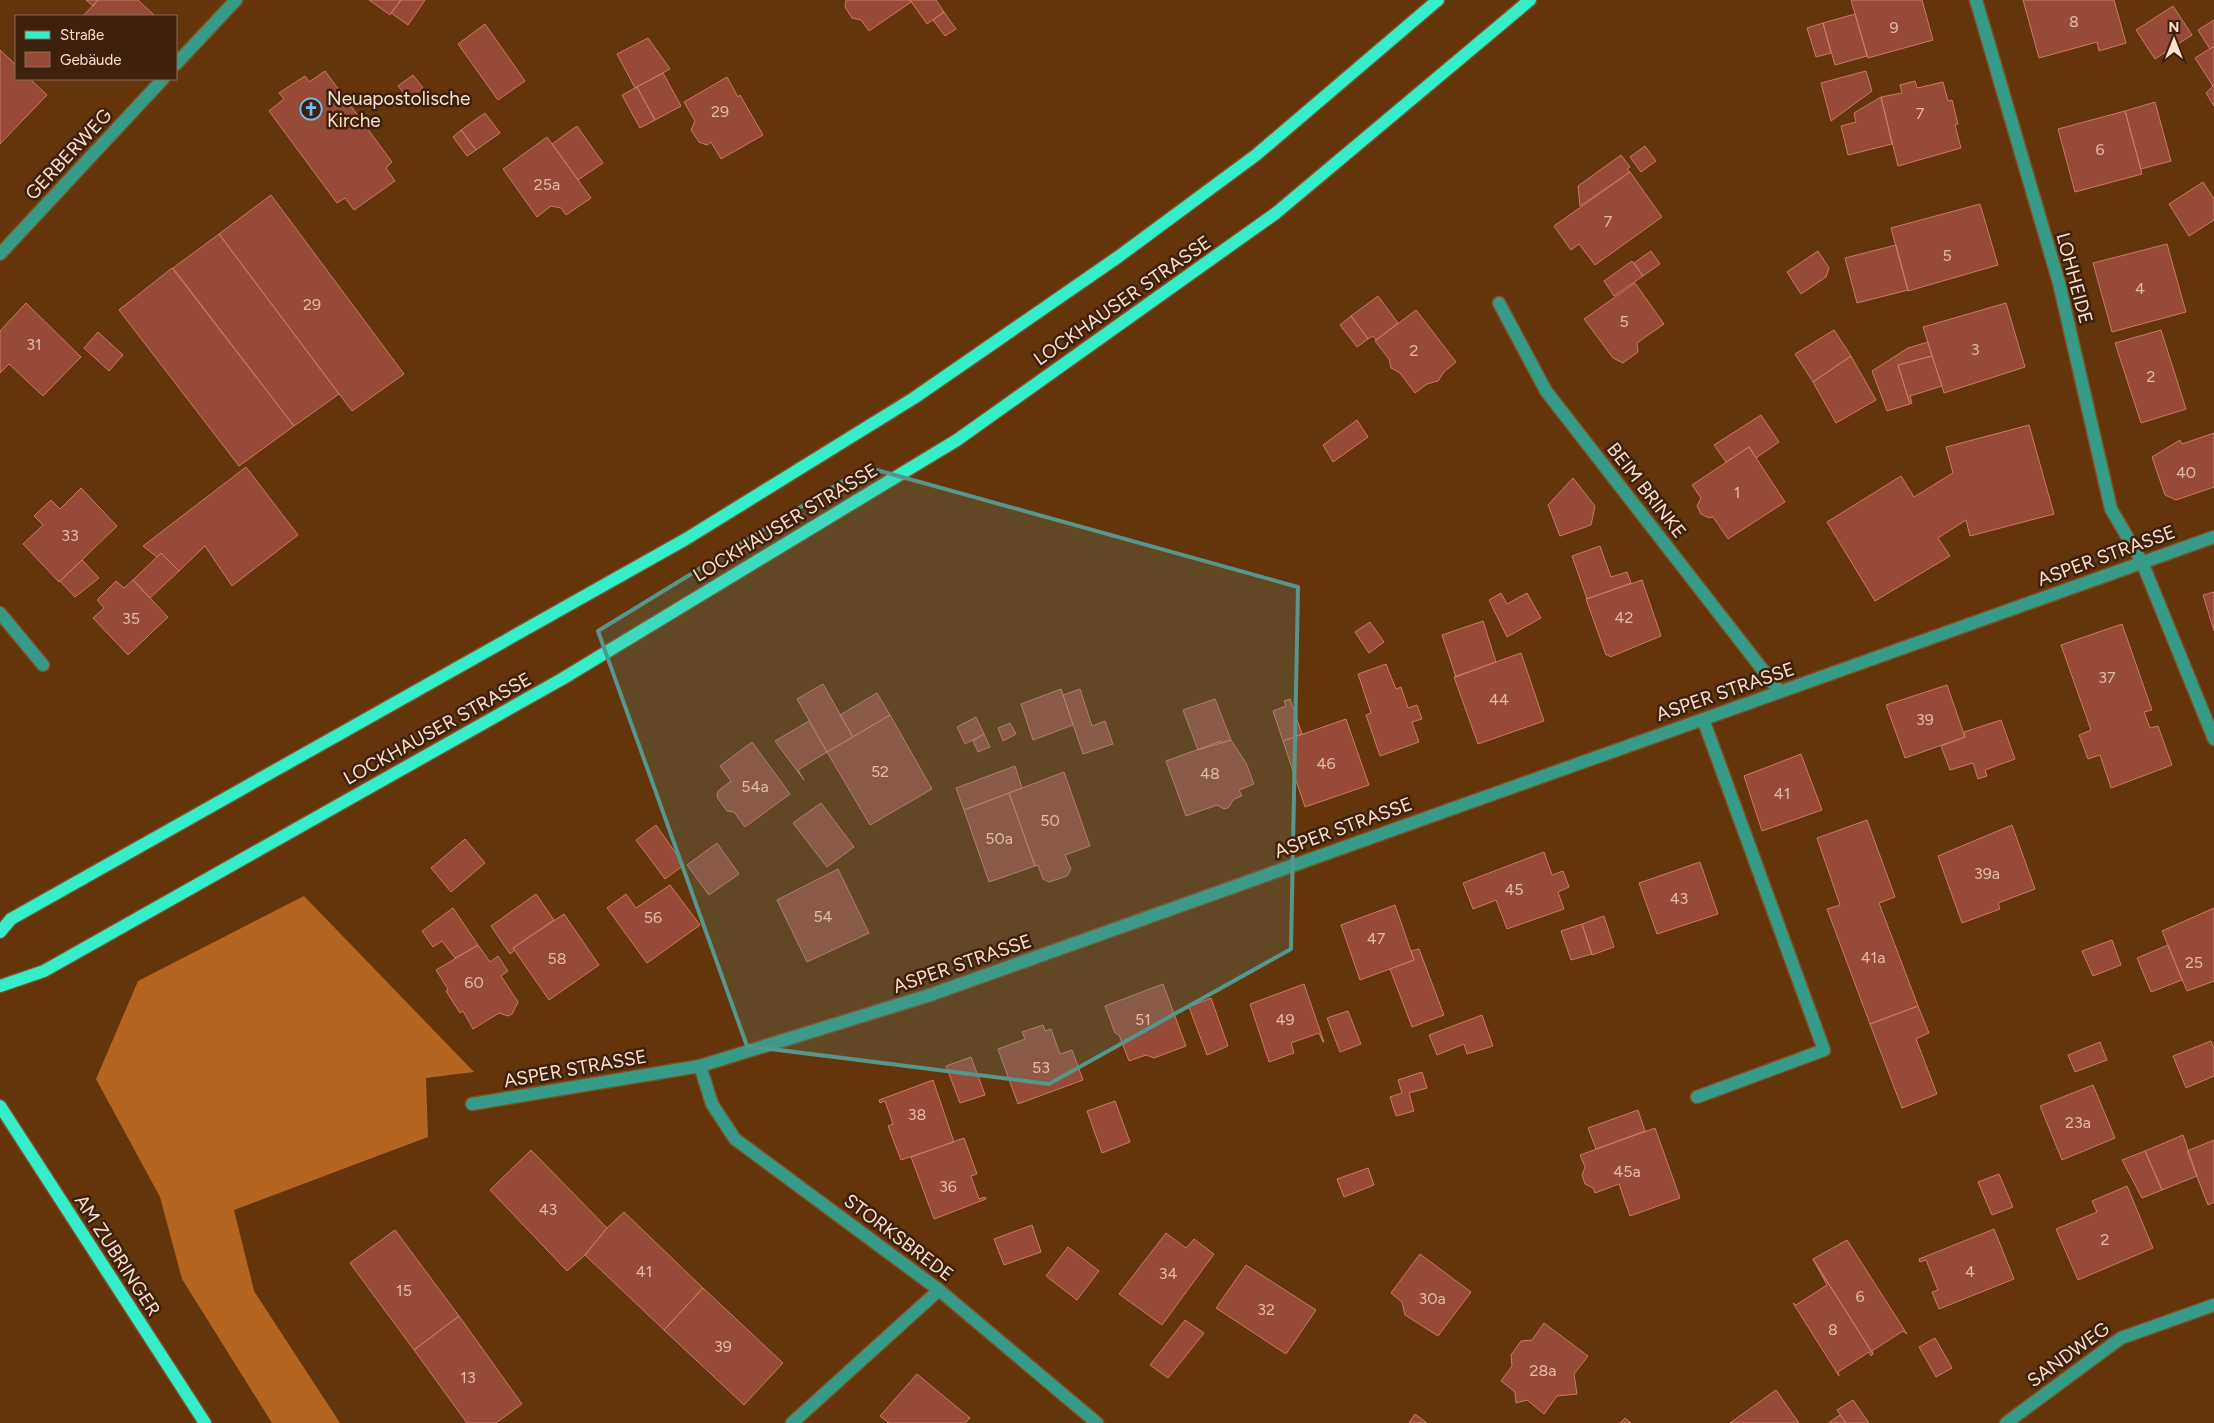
<svg xmlns="http://www.w3.org/2000/svg" width="2214" height="1423" font-family="Figtree,sans-serif">
<rect width="100%" height="100%" fill="#64340a"/>
<path fill="#b46522" d="M304,896L474,1072L426,1078L428,1137L234,1210L254,1291L340,1423H272L182,1279L160,1197L96,1079L138,981Z"/>
<path fill="#974b36" stroke="#cb7a64" d="M86,0H98L93,6Z
M98,0H138L155,16H83Z
M369,0H401L390,15Z
M401,0H425L408,25L391,13Z
M846,0H910L911,2L869,31L861,20L852,18L845,7Z
M910,0H936L944,12L927,24Z
M1851,0H1922L1933,40L1868,58Z
M2023,0H2114L2126,43L2099,51L2097,42L2039,58Z
M2173,6L2192,35L2155,59L2136,30Z
M944,12L956,29L945,36L933,20Z
M1855,14L1867,56L1835,65L1823,23Z
M2214,20V46L2210,49L2198,30Z
M1823,23L1831,53L1816,57L1807,28Z
M485,24L525,81L498,100L458,44Z
M648,38L670,69L635,88L617,54Z
M2214,46V106L2206,93L2213,86L2195,58Z
M0,50L16,65V79H30L47,95L0,144Z
M325,71L392,162L386,168L395,181L354,210L345,198L337,203L269,111L284,99L279,93L305,76L309,82Z
M1866,71L1872,91L1831,121L1821,83Z
M663,73L681,106L655,120L637,87Z
M413,75L423,88L409,99L398,86Z
M727,77L738,97L740,95L763,135L721,159L711,142L707,145L699,142L691,130L695,121L684,102Z
M1915,81L1917,88L1943,82L1948,101L1952,100L1958,124L1955,125L1961,148L1898,166L1881,97L1902,93L1900,85Z
M637,87L655,120L640,128L622,95Z
M1881,97L1892,144L1848,155L1841,126L1856,122L1854,113Z
M2155,102L2171,161L2141,169L2125,111Z
M2125,111L2142,174L2075,192L2058,129Z
M485,113L500,133L476,150L461,130Z
M577,126L603,163L578,180L552,144Z
M461,130L476,150L467,156L453,137Z
M547,137L591,198L566,215L561,208L551,206L537,217L503,169Z
M1645,146L1656,161L1641,172L1630,157Z
M1621,155L1630,167L1627,169L1630,172L1580,206L1578,186Z
M1630,172L1662,217L1595,265L1579,244L1571,250L1554,226Z
M2203,182L2214,199V220L2189,236L2169,204Z
M271,195L404,374L352,411L219,234Z
M1980,204L1998,265L1908,291L1891,228Z
M219,234L339,394L294,426L173,268Z
M2167,244L2186,312L2112,332L2093,263Z
M1896,245L1908,290L1857,303L1845,258Z
M1651,251L1660,264L1643,276L1634,263Z
M1818,251L1829,268L1826,277L1801,294L1787,272Z
M1632,261L1643,276L1614,296L1604,281Z
M172,268L294,426L239,466L119,310Z
M1635,283L1664,324L1637,343L1638,352L1623,363L1613,358L1584,319Z
M1378,296L1398,323L1376,340L1373,336L1368,339L1351,316Z
M26,303L81,357L43,396L9,364L0,373V331Z
M2006,303L2025,367L1944,393L1923,327Z
M1416,310L1456,362L1444,372L1438,381L1427,384L1415,393L1400,373L1391,368L1389,359L1375,341Z
M1351,316L1368,339L1357,347L1340,325Z
M1834,330L1851,356L1813,382L1795,354Z
M2161,330L2186,409L2141,423L2115,343Z
M98,332L123,355L109,371L84,348Z
M1928,342L1932,356L1898,365L1910,404L1887,411L1872,371L1908,348Z
M1851,356L1876,400L1836,423L1813,382Z
M1932,356L1942,386L1910,396L1912,403L1910,404L1898,365Z
M1761,415L1779,442L1756,458L1749,447L1726,462L1714,445Z
M1357,420L1368,437L1333,462L1323,445Z
M2029,425L2054,514L1970,536L1966,520L1938,538L1950,556L1875,601L1827,522L1901,476L1914,497L1953,473L1946,447Z
M2214,433V487L2176,500L2165,495L2152,457L2180,440L2182,444Z
M1749,447L1785,502L1728,539L1713,517L1709,518L1701,514L1697,506L1701,498L1692,485Z
M246,467L298,535L232,586L205,546L179,571L161,553L157,557L143,546Z
M1573,478L1595,506L1591,525L1560,536L1548,505Z
M81,488L117,526L59,582L23,544L43,525L34,516L51,500L60,509Z
M1600,546L1611,577L1627,572L1631,583L1587,599L1572,556Z
M161,553L179,571L150,598L133,580Z
M82,560L99,578L75,597L60,581Z
M133,580L168,617L128,655L93,618L104,608L97,600L116,581L124,588Z
M1642,580L1661,636L1610,657L1609,655H1606L1586,599Z
M2214,592V631L2203,595Z
M1501,593L1507,604L1527,593L1541,618L1507,637L1489,600Z
M1483,621L1496,662L1456,677L1442,635Z
M1370,622L1384,642L1369,653L1355,632Z
M2122,624L2152,710L2144,712L2150,728L2158,726L2172,765L2111,788L2100,755L2088,759L2079,735L2091,730L2061,645Z
M1521,653L1544,721L1478,744L1454,677Z
M1386,664L1396,689L1401,687L1408,708L1417,705L1422,719L1412,722L1419,742L1380,756L1366,715L1371,713L1358,674Z
M823,684L853,737L827,752L797,699Z
M1947,685L1965,737L1905,758L1886,705Z
M1061,689L1073,725L1033,740L1021,704Z
M1080,689L1092,726L1105,721L1113,744L1083,754L1063,695Z
M877,693L890,715L853,737L840,715Z
M1215,699L1231,740L1198,750L1183,710Z
M1290,699L1302,734L1283,741L1273,711L1286,706L1284,701Z
M890,715L932,789L870,825L827,752Z
M976,717L984,734L965,744L957,727Z
M1346,719L1369,785L1305,807L1283,741Z
M2001,720L2015,759L1985,770L1987,776L1978,779L1973,763L1950,770L1941,746L1965,737L1964,732Z
M809,721L827,752L798,770L804,780L775,741Z
M1010,723L1016,734L1003,741L998,728Z
M984,734L990,747L978,752L973,741Z
M1231,740L1246,763L1254,784L1239,790L1242,796L1234,799L1228,808L1224,809L1217,805L1186,816L1166,761L1221,741L1222,743Z
M752,742L790,794L745,827L734,812L727,811L717,797L718,791L731,781L720,766Z
M1801,754L1822,810L1762,831L1744,776Z
M1015,766L1022,788L964,810L956,788Z
M1064,772L1090,846L1065,855L1071,869L1067,876L1049,882L1043,879L1038,865L1035,866L1009,793Z
M1009,793L1035,866L989,882L964,810Z
M821,803L854,847L827,867L793,823Z
M1867,820L1895,897L1879,903L1918,1006L1870,1024L1827,909L1840,905L1817,838Z
M656,825L684,865L665,879L636,840Z
M2012,825L2035,889L1998,903L2000,909L1962,923L1938,856Z
M465,839L485,863L451,892L431,868Z
M717,843L739,874L709,895L687,865Z
M1544,852L1552,875L1563,871L1569,887L1558,892L1564,909L1507,929L1496,900L1473,909L1463,883Z
M1700,862L1718,914L1657,934L1639,883Z
M838,869L869,933L807,962L777,900Z
M670,885L700,925L647,963L607,908L626,894L636,908Z
M536,894L554,920L513,948L515,950L510,954L491,926Z
M1395,905L1414,960L1360,980L1341,925Z
M453,908L478,945L455,958L442,941L433,947L422,931Z
M2214,908V981L2187,991L2162,931Z
M564,914L599,965L549,1000L513,948Z
M1604,916L1614,947L1592,955L1582,924Z
M1582,924L1592,954L1571,960L1561,931Z
M2112,940L2121,965L2093,976L2082,951Z
M478,945L490,962L498,956L508,971L501,976L518,1002L512,1014L508,1016L499,1013L473,1029L463,1011L460,1013L446,991L448,989L436,970Z
M2168,945L2182,980L2151,992L2137,958Z
M1419,949L1444,1015L1412,1027L1390,969L1414,960L1411,951Z
M1163,984L1186,1046L1154,1058L1146,1055L1129,1061L1119,1035L1115,1033L1105,1006Z
M1304,984L1324,1042H1323L1319,1033L1291,1043L1294,1053L1269,1062L1250,1004Z
M1211,998L1228,1046L1207,1055L1189,1007Z
M1918,1006L1929,1033L1916,1039L1937,1094L1902,1108L1870,1024Z
M1348,1011L1361,1044L1340,1052L1327,1018Z
M1482,1015L1493,1046L1467,1054L1464,1044L1437,1055L1429,1035Z
M1043,1025L1045,1031L1051,1029L1060,1054L1072,1050L1083,1080L1018,1104L998,1049L1025,1039L1022,1032Z
M2211,1041L2214,1048V1076L2186,1088L2173,1056Z
M2100,1042L2107,1060L2075,1072L2068,1055Z
M971,1057L985,1095L960,1103L946,1066Z
M1422,1072L1427,1088L1409,1093L1414,1111L1396,1116L1390,1097L1402,1093L1398,1080Z
M933,1080L954,1142L901,1160L888,1126L893,1124L885,1101L880,1103L879,1100Z
M2093,1085L2115,1138L2062,1160L2040,1106Z
M1115,1101L1130,1142L1102,1153L1087,1111Z
M1638,1110L1645,1131L1596,1149L1588,1128Z
M1655,1128L1680,1198L1630,1216L1619,1184L1595,1193L1593,1188L1585,1184L1582,1175L1585,1167L1580,1155Z
M2183,1135L2197,1176L2162,1190L2145,1151Z
M964,1138L977,1174L971,1176L979,1199L985,1197L986,1199L934,1219L911,1157Z
M2214,1140V1202L2208,1205L2187,1151Z
M531,1150L607,1228L585,1255L567,1271L490,1190Z
M2145,1151L2162,1190L2142,1198L2122,1160Z
M1368,1168L1374,1185L1344,1197L1337,1179Z
M1999,1174L2013,1207L1992,1215L1978,1182Z
M2127,1186L2153,1248L2078,1280L2056,1229L2097,1212L2092,1201Z
M624,1212L703,1288L664,1330L585,1255L607,1228Z
M1032,1225L1041,1252L1004,1265L994,1239Z
M1994,1229L2014,1279L1939,1309L1932,1292L1938,1290L1926,1260L1920,1262L1919,1259Z
M395,1230L459,1316L414,1350L350,1263Z
M1166,1233L1186,1248L1194,1239L1214,1254L1162,1325L1119,1294Z
M1847,1240L1907,1334L1903,1331L1872,1351L1873,1354L1813,1259Z
M1068,1247L1099,1271L1077,1300L1046,1276Z
M1420,1254L1471,1292L1438,1336L1405,1315L1402,1302L1391,1293Z
M1813,1259L1873,1354L1871,1356L1869,1352L1838,1372L1839,1376L1793,1303L1796,1305L1827,1285Z
M1246,1265L1316,1310L1286,1354L1216,1308Z
M703,1288L783,1363L744,1405L664,1330Z
M459,1316L522,1404L496,1423H467L414,1350Z
M1185,1320L1204,1333L1168,1378L1150,1365Z
M1544,1323L1588,1356L1574,1374L1577,1394L1557,1396L1544,1414L1527,1400L1516,1403L1515,1392L1501,1381L1512,1366L1511,1355L1521,1341L1532,1340Z
M1935,1338L1952,1368L1936,1377L1919,1347Z
M917,1374L970,1418L965,1423H889L880,1416Z
M1776,1390L1799,1423H1730Z
M1853,1400L1869,1423H1846L1837,1410Z
M1415,1414L1427,1423H1409Z
M1840,1415L1846,1423H1828Z
M1625,1418L1631,1423H1620Z"/>
<g fill="none" stroke-linecap="round" stroke-linejoin="round">
<g stroke="#7d5029" stroke-width="15">
<path id="minor" d="M1976,0L2059,283L2111,509L2142,562L2214,739
M176,64L236,0
M0,254L163,79
M1499,303L1546,391L1780,692
M0,613L43,665
M700,1066L712,1104L735,1139L939,1290L1097,1423
M1697,1097L1824,1050L1703,719
M472,1104L700,1066L930,995L2214,537
M792,1423L939,1290
M2006,1423L2121,1338L2214,1305"/>
</g>
<g stroke="#7d5029" stroke-width="15">
<path id="major" d="M0,932L11,919L686,539L914,398L1118,257L1256,155L1438,0
M0,986L44,971L562,679L957,440L1276,213L1530,0
M0,1106L205,1423"/>
</g>
<use href="#minor" stroke="#379c87" stroke-width="12"/>
<use href="#major" stroke="#36edca" stroke-width="12"/>
</g>
<path fill="#57968a" fill-opacity="0.2" stroke="#57968a" stroke-width="4" stroke-linejoin="round" d="M866,467L1298,587L1291,949L1049,1084L747,1046L598,631Z"/>
<defs>
<g id="church-ring" transform="scale(1.125)"><circle r="9.5" fill="#3d210c" stroke="#6ec2f3" stroke-width="1.5"/><path d="M-1.2-6h2.4v3.5h3.3v2.4h-3.3V6h-2.4V-.1h-3.3v-2.4h3.3Z" fill="#6ec2f3"/></g>
</defs>
<g fill-rule="evenodd">
<use href="#church-ring" x="311" y="109"/>
</g>
<g text-anchor="middle" stroke-width="5" stroke-linejoin="round" paint-order="stroke">
<g font-size="16" fill="#e4bba6">
<text x="2074" y="27">8</text>
<text x="1894" y="33">9</text>
<text x="720" y="117">29</text>
<text x="1920" y="119">7</text>
<text x="2100" y="155">6</text>
<text x="547" y="190">25a</text>
<text x="1608" y="227">7</text>
<text x="1947" y="261">5</text>
<text x="2140" y="294">4</text>
<text x="312" y="310">29</text>
<text x="1624" y="327">5</text>
<text x="34" y="350">31</text>
<text x="1975" y="355">3</text>
<text x="1414" y="356">2</text>
<text x="2151" y="382">2</text>
<text x="2186" y="478">40</text>
<text x="1737" y="498">1</text>
<text x="70" y="541">33</text>
<text x="1624" y="623">42</text>
<text x="131" y="624">35</text>
<text x="2107" y="683">37</text>
<text x="1499" y="705">44</text>
<text x="1925" y="725">39</text>
<text x="1326" y="769">46</text>
<text x="880" y="777">52</text>
<text x="1210" y="779">48</text>
<text x="755" y="792">54a</text>
<text x="1782" y="799">41</text>
<text x="1050" y="826">50</text>
<text x="999" y="844">50a</text>
<text x="1987" y="879">39a</text>
<text x="1514" y="895">45</text>
<text x="1679" y="904">43</text>
<text x="823" y="922">54</text>
<text x="653" y="923">56</text>
<text x="1376" y="944">47</text>
<text x="1873" y="963">41a</text>
<text x="557" y="964">58</text>
<text x="2194" y="968">25</text>
<text x="474" y="988">60</text>
<text x="1143" y="1025">51</text>
<text x="1285" y="1025">49</text>
<text x="1041" y="1073">53</text>
<text x="917" y="1120">38</text>
<text x="2078" y="1128">23a</text>
<text x="1627" y="1177">45a</text>
<text x="948" y="1192">36</text>
<text x="548" y="1215">43</text>
<text x="2105" y="1245">2</text>
<text x="644" y="1277">41</text>
<text x="1970" y="1277">4</text>
<text x="1168" y="1279">34</text>
<text x="404" y="1296">15</text>
<text x="1860" y="1302">6</text>
<text x="1432" y="1304">30a</text>
<text x="1266" y="1315">32</text>
<text x="1833" y="1335">8</text>
<text x="723" y="1352">39</text>
<text x="1543" y="1376">28a</text>
<text x="468" y="1383">13</text>
</g>
<g font-size="19" fill="#fee0cc" stroke="#3d210c" text-anchor="start">
<text x="327" y="105">Neuapostolische<tspan x="327" dy="22">Kirche</tspan></text>
</g>
<g font-size="19" fill="#fee0cc" stroke="#3d210c">
<text transform="translate(68 154) rotate(-47)" y="7">GERBERWEG</text>
<text transform="translate(2075 278) rotate(75)" y="7">LOHHEIDE</text>
<text transform="translate(1122 300) rotate(-35)" y="7">LOCKHAUSER STRASSE</text>
<text transform="translate(1647 490) rotate(52)" y="7">BEIM BRINKE</text>
<text transform="translate(785 522) rotate(-31)" y="7">LOCKHAUSER STRASSE</text>
<text transform="translate(2106 555) rotate(-20)" y="7">ASPER STRASSE</text>
<text transform="translate(1725 691) rotate(-19)" y="7">ASPER STRASSE</text>
<text transform="translate(437 728) rotate(-29)" y="7">LOCKHAUSER STRASSE</text>
<text transform="translate(1343 827) rotate(-20)" y="7">ASPER STRASSE</text>
<text transform="translate(962 963) rotate(-19)" y="7">ASPER STRASSE</text>
<text transform="translate(575 1068) rotate(-10)" y="7">ASPER STRASSE</text>
<text transform="translate(899 1237) rotate(37)" y="7">STORKSBREDE</text>
<text transform="translate(118 1255) rotate(57)" y="7">AM ZUBRINGER</text>
<text transform="translate(2068 1354) rotate(-36)" y="7">SANDWEG</text>
</g>
</g>
<rect x="15" y="15" width="162" height="65" fill="#3d210c" stroke="#8a6d59"/>
<rect x="25" y="31" width="25" height="8" fill="#36edca" stroke="#8a6d59"/>
<text x="60" y="40" font-size="15" fill="#fee0cc">Straße</text>
<rect x="25" y="52" width="25" height="15" fill="#974b36" stroke="#8a6d59"/>
<text x="60" y="65" font-size="15" fill="#fee0cc">Gebäude</text>
<g transform="translate(2174 40)" stroke="#3d210c" stroke-width="4" paint-order="stroke">
<path d="M0-4L9 19L0 12L-9 19Z" fill="#fee0cc"/>
<text y="-8" font-size="14" font-weight="bold" text-anchor="middle" fill="#fee0cc">N</text>
</g>
</svg>
